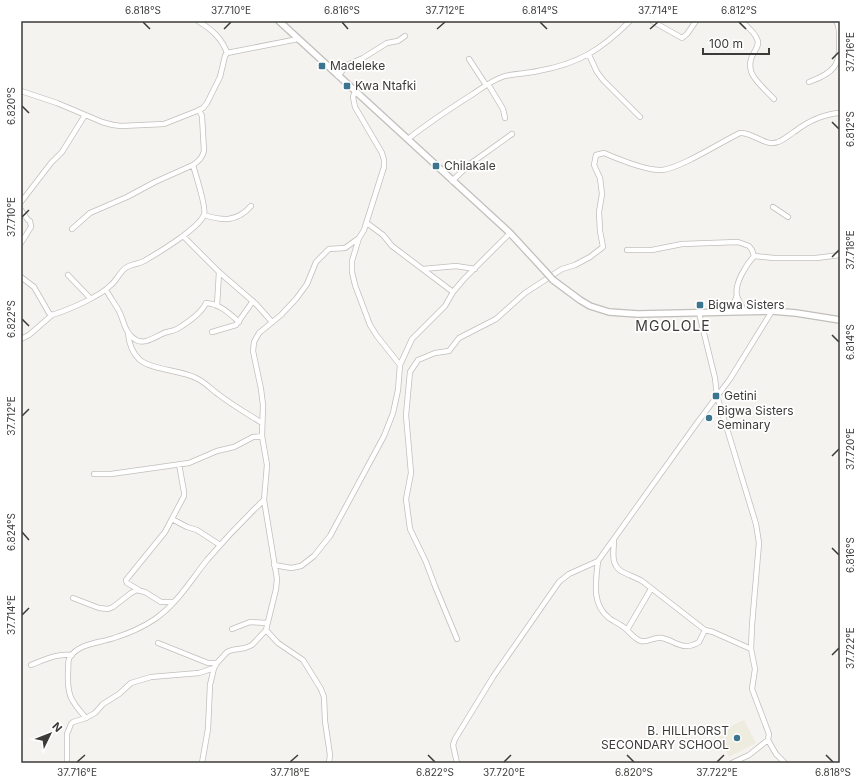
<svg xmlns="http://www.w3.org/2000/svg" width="861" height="784" font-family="Inter,sans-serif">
<rect width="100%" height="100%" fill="#f5f3ef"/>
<path fill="#eeebdf" d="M744,720L756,743L729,757L717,733Z"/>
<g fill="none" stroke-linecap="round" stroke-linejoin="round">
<g stroke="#c1bfbb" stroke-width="6">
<path id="minor" d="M198,21C211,29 222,38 227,53
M652,21L682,38L687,34L696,21
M741,21C776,50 745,46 751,71C753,80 768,92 774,99
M589,55L597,72L603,80L640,117
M469,59L486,85
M338,76L347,65L363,58L387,43L398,41L405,36
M809,82C834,73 841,65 839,39C839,32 840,27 836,21
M488,84L503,109L505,118
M21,91L57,103L102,122L113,125L121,126L164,124L197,111L203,108L207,103L220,77L225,56L227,53L298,39
M408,139C428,123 451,108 473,94C482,88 491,81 502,77C513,73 526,74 538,71C578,64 601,50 630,21
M452,181L470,164L512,134
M21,202L51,163L62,152L85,115
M773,207L788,217
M21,210L28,220L30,221L31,227L21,243
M204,215C223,221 237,222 251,206
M367,223L383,235L392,246L453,292
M72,229L90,213L127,197L155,182L193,165
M183,236L219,272L256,304L272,322
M359,238L352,261V272L355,285L370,325L377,336L400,365
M627,250H652L682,244L738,242L749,246L752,250L754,256
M754,256L774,258H816L840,255
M423,269L456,266L475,269
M68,275L90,298
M21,277L34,287L49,313L52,315C68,310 99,297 111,285C117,280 120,271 127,267C132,264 139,264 144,261C158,253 198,229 204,215C207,208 195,173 193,165C199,161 202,158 204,151L202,116L199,110
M106,290C110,297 115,304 119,311C124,321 125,334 136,340C144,345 155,337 162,334C166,331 172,332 177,329C187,323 201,314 206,303C220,304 229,313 239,322
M217,306L219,272
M744,311C742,306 739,301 737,296C734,284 746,265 754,256
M731,312L737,295
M699,313L715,378L717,396L756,524L759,543L752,625L751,649L755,669L752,689L769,734L768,740L776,754L785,763
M212,332L236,325L253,301
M128,333C129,344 132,353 140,360C152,370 181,370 196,378C205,382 211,389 218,394C232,405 248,414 262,423
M21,339L29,335L52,315
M94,474H111L189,463L217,451L234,447L253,437L262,436
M172,519L187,527L197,530L220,545
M614,539C614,550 610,564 621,571C628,575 635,577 642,581L705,630L713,632L751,649
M598,561C596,581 591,604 609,618C613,621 618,623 622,626C629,630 633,639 641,641C648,643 655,636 662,638C676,641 683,652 699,642L705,630
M274,565L291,568L301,566L314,556L330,536L384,436L393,413L398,390L400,365L412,339L445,306L453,292L464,279L510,233
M139,590L127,583L126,580L165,532L184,496V492L179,464
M73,598L99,608L108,609L113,607L131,593L137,590L145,592L161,602H174
M232,629L250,622L267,623
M627,630L651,589
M457,639L435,586L426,562L410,529L406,499L411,473L406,415L410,372L418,360L435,353L449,351L459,338L496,319L525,293L562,269L575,265L590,257L603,247L600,231L599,212L602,194L600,178L594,165L596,155L604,153C618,159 647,171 662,170C681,168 721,142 740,133C753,132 765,147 778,142C784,140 789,135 794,132C807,122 823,114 840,113
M158,643L208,663H217
M31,665C44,660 57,653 72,655
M86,718C71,701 67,696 68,672C69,667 67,661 70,657C79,643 100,643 114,638C127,634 143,627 155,619C177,604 191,580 207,560C225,539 244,519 264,500
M67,763V734L71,724L73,722L86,718L95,713L103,704L119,694L131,683L151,677L199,673L214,668
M202,763L208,729L210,685L214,668L217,663L227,652L232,650L245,648L252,645L266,630
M329,763L330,755L325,721L324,697L321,689L303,660L278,643L266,630L276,589L277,579L264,500L267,465L262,436L263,405L261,389L253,351L254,342L259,333L281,315L296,299L307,284L316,262L329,249L345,248L359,238L364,230L384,167V160L382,153L355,107L353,97L355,91
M457,763L453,745L455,739L493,677L559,582L569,574L598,561L697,423L730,379L772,311
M732,763L749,755L768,740"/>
</g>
<g stroke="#c1bfbb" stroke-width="8">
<path id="tertiary" d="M279,21L510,233L545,271
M553,280L580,300L590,306L609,312L638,314L772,311L796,313L840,320"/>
</g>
<use href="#minor" stroke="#fff" stroke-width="4.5"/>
<use href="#tertiary" stroke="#fff" stroke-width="5.5"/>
<g stroke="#c1bfbb" stroke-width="8" stroke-linecap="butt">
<path id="tertiary-bridge" d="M545,271L553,280"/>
</g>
<use href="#tertiary-bridge" stroke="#fff" stroke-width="5.5"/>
</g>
<path fill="none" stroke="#3c3b3a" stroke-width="1.5" d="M143,22L150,29M342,22L348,29M540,22L547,29M739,22L746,29M224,29L231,22M437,29L445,22M650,29L658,22M832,59L839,52M22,106L29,113M832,122L839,129M22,217L29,210M832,257L839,250M22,319L29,326M832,335L839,342M22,416L29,409M832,456L839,449M22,532L29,540M832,548L839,555M22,615L29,608M832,655L839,648M428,755L435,762M627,755L634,762M826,755L833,762M77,762L85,755M290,762L298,755M504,762L511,755M717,762L724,755"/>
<g fill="#3c758f" stroke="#fff" stroke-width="1.5">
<rect x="318" y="62" width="8" height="8" rx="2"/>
<rect x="343" y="82" width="8" height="8" rx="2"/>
<rect x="432" y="162" width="8" height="8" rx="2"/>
<rect x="696" y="301" width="8" height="8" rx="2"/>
<rect x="712" y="392" width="8" height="8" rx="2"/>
<circle cx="709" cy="418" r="4"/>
<circle cx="737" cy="738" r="4"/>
</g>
<g text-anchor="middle" stroke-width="3.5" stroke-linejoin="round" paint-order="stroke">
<g font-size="12" fill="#3c3b3a" stroke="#fff" text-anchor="start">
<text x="330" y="70">Madeleke</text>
<text x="355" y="90">Kwa Ntafki</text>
<text x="444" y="170">Chilakale</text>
<text x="708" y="309">Bigwa Sisters</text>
<text x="724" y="400">Getini</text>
<text x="717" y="415">Bigwa Sisters<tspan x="717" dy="14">Seminary</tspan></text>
<text x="729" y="735" text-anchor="end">B. HILLHORST<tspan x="729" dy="14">SECONDARY SCHOOL</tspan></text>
</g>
<g font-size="14" letter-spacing="1" fill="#3c3b3a" stroke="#fff">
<text x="673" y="331">MGOLOLE</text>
</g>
</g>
<rect width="861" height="784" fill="none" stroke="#ffffff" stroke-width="44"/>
<g transform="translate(50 734) rotate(47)" stroke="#ffffff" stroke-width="3" paint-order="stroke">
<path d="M0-3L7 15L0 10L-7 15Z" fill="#3c3b3a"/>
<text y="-6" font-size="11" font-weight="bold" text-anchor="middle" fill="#3c3b3a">N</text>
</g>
<path d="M703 48v6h66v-6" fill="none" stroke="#3c3b3a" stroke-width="2"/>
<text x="709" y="48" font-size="12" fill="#3c3b3a" stroke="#ffffff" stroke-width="3" paint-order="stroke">100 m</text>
<rect x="22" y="22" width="817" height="740" fill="none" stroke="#3c3b3a" stroke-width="1.5"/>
<g font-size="10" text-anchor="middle" fill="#3c3b3a">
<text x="143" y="14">6.818°S</text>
<text x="231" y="14">37.710°E</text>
<text x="342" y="14">6.816°S</text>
<text x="445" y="14">37.712°E</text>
<text x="540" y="14">6.814°S</text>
<text x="658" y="14">37.714°E</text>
<text x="739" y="14">6.812°S</text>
<text transform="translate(850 52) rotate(-90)" y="4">37.716°E</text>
<text transform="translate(11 106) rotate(-90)" y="4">6.820°S</text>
<text transform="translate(850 129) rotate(-90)" y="4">6.812°S</text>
<text transform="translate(11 217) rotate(-90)" y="4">37.710°E</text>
<text transform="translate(850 250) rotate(-90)" y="4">37.718°E</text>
<text transform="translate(11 319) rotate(-90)" y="4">6.822°S</text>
<text transform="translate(850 342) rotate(-90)" y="4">6.814°S</text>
<text transform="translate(11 416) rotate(-90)" y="4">37.712°E</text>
<text transform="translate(850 449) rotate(-90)" y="4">37.720°E</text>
<text transform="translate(11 532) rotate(-90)" y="4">6.824°S</text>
<text transform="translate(850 555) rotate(-90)" y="4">6.816°S</text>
<text transform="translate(11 615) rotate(-90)" y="4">37.714°E</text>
<text transform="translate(850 648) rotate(-90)" y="4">37.722°E</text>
<text x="77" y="776">37.716°E</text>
<text x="290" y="776">37.718°E</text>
<text x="435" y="776">6.822°S</text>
<text x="504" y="776">37.720°E</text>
<text x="634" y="776">6.820°S</text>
<text x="717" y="776">37.722°E</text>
<text x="833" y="776">6.818°S</text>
</g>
</svg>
